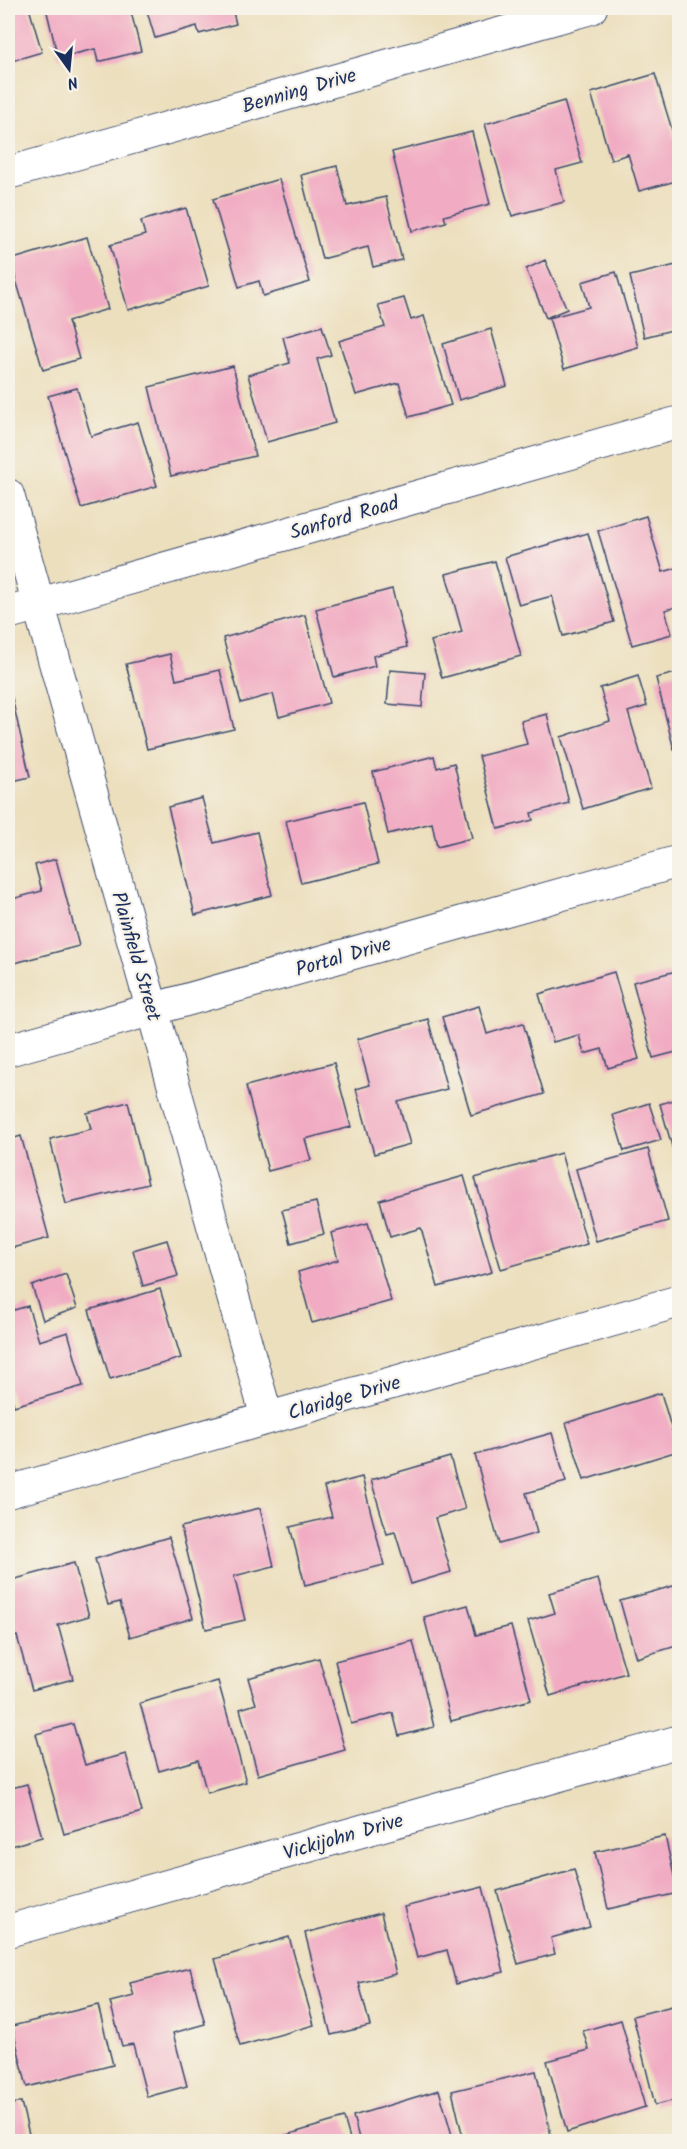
<svg xmlns="http://www.w3.org/2000/svg" width="687" height="2149" font-family="Kalam,sans-serif">
<rect width="100%" height="100%" fill="#f7f3e8"/>
<filter id="ink" filterUnits="userSpaceOnUse"><feTurbulence type="fractalNoise" baseFrequency=".0167" numOctaves="2"/><feDisplacementMap in="SourceGraphic" scale="12" xChannelSelector="R" yChannelSelector="G"/><feConvolveMatrix kernelMatrix="1 2 1 2 8 2 1 2 1" color-interpolation-filters="sRGB"/></filter>
<filter id="wash" filterUnits="userSpaceOnUse"><feTurbulence type="fractalNoise" baseFrequency=".008" numOctaves="4" result="noise"/><feDisplacementMap in="SourceGraphic" scale="24" xChannelSelector="R" yChannelSelector="G"/><feGaussianBlur stdDeviation="1.35" result="paint"/><feColorMatrix in="noise" values="0 0 0 0 0 0 0 0 0 0 0 0 0 0 0 0 0 1.4 0 .05"/><feComposite in="paint" operator="in"/></filter>
<g filter="url(#wash)">
<rect width="100%" height="100%" fill="#ecdfbd"/>
<g id="blocks">
<path fill="#f1acc3" d="M8,8H29L42,52L8,62Z
M46,8H130L141,51L98,62L95,49L58,58Z
M146,8H232L236,24L199,34L197,26L155,38Z
M655,74L680,156V180L639,191L628,154L611,160L591,93Z
M564,101L582,163L556,170L564,202L512,216L485,124Z
M472,132L490,204L444,216L446,222L412,231L392,152Z
M337,166L347,206L386,197L402,260L373,267L368,247L322,259L301,175Z
M279,179L310,282L263,296L259,281L239,287L213,199Z
M186,208L209,286L128,310L110,245L145,235L141,221Z
M87,237L108,309L68,321L79,359L43,370L10,260Z
M545,260L567,309L546,318L526,269Z
M680,264V328L644,337L630,276Z
M616,272L638,347L564,369L549,318L589,307L582,282Z
M404,298L411,320L424,316L451,405L409,417L399,383L356,395L339,341L385,327L378,305Z
M322,326L331,355L317,359L335,423L267,442L248,375L290,363L283,337Z
M491,329L507,386L459,400L443,344Z
M233,366L255,456L171,476L149,387Z
M77,388L91,436L138,422L157,486L81,508L48,396Z
M646,516L663,572L680,567V606L665,610L672,634L632,645L598,531Z
M588,533L614,622L563,636L552,596L519,605L505,557Z
M495,561L521,656L442,678L431,641L462,632L446,574Z
M392,589L407,647L373,656L375,666L334,677L316,609Z
M305,615L329,703L279,717L273,694L241,703L223,638Z
M170,654L176,680L220,670L234,729L147,749L126,664Z
M390,670L425,673L422,707L387,704Z
M680,672V749L674,750L656,678Z
M638,676L647,706L628,712L651,788L583,809L561,737L610,721L600,688Z
M12,698L30,777L8,782V699Z
M547,714L569,803L531,813L533,820L498,829L479,756L527,744L521,721Z
M434,756L437,768L454,763L472,838L437,847L432,823L388,834L373,772Z
M202,798L214,843L257,832L272,895L195,915L168,807Z
M363,802L378,864L301,883L286,821Z
M56,859L79,946L11,964L8,952V900L42,891L35,865Z
M680,970V1051L653,1058L633,982Z
M614,972L639,1059L608,1068L602,1049L584,1054L579,1035L553,1042L539,994Z
M479,1006L487,1034L523,1023L544,1094L471,1115L442,1017Z
M428,1019L447,1089L398,1102L410,1144L374,1154L356,1089L370,1085L357,1039Z
M334,1063L351,1127L305,1139L311,1160L268,1171L246,1086Z
M680,1098V1171H679L660,1104Z
M128,1102L148,1184L66,1204L50,1139L91,1129L87,1113Z
M649,1103L661,1140L624,1151L613,1115Z
M21,1136L49,1238L8,1249V1140Z
M648,1149L668,1221L596,1241L576,1169Z
M561,1153L587,1244L501,1269L475,1178Z
M464,1176L492,1272L438,1287L421,1228L390,1237L380,1200Z
M316,1202L324,1234L291,1243L282,1210Z
M368,1223L391,1301L312,1323L298,1272L338,1260L331,1233Z
M167,1240L178,1276L143,1286L133,1250Z
M66,1274L77,1308L43,1320L32,1286Z
M160,1289L181,1358L110,1379L89,1310Z
M8,1290L14,1310L28,1306L39,1341L68,1332L83,1386L14,1406L8,1384Z
M661,1393L678,1451L584,1480L566,1423Z
M552,1433L566,1482L526,1493L537,1533L499,1544L475,1455Z
M450,1457L465,1509L435,1518L451,1572L411,1584L395,1532L387,1534L371,1480Z
M362,1477L384,1565L305,1585L290,1527L332,1517L324,1487Z
M260,1508L274,1566L234,1576L245,1620L206,1629L181,1527Z
M169,1537L193,1618L130,1637L120,1602L108,1605L95,1559Z
M74,1563L89,1616L58,1625L73,1679L32,1690L17,1636L8,1639V1581Z
M598,1579L626,1673L550,1696L528,1621L555,1613L549,1593Z
M680,1584V1645L636,1658L620,1601Z
M468,1605L476,1635L511,1626L531,1700L451,1721L424,1617Z
M413,1641L434,1727L399,1736L393,1713L351,1724L335,1661Z
M319,1658L345,1750L258,1775L240,1709L256,1704L248,1678Z
M218,1681L246,1782L207,1793L198,1760L159,1771L140,1703Z
M73,1724L85,1765L126,1754L142,1812L64,1834L36,1734Z
M27,1784L42,1837L8,1847V1789Z
M665,1836L678,1893L608,1909L595,1852Z
M574,1869L590,1927L551,1938L555,1954L518,1964L497,1891Z
M483,1887L504,1972L456,1984L447,1950L417,1958L404,1907Z
M381,1913L396,1974L359,1983L370,2026L331,2035L305,1933Z
M289,1937L314,2025L240,2046L215,1959Z
M190,1968L205,2024L173,2033L187,2086L147,2097L133,2044L122,2046L110,2002L134,1996L130,1983Z
M680,2004V2099L655,2105L633,2016Z
M98,2005L113,2065L27,2087L12,2026Z
M621,2020L645,2107L567,2132L547,2061L589,2050L583,2031Z
M536,2071L551,2135L526,2142H464L452,2091Z
M439,2090L454,2142H360L353,2116Z
M21,2102L30,2138L8,2142V2105Z
M344,2118L351,2142H266V2141Z"/>
</g>
</g>
<g filter="url(#ink)">
<use href="#blocks" fill-opacity="0" stroke="#3a496c" stroke-width="1.5"/>
<g fill="none" stroke-linecap="round" stroke-linejoin="round">
<g stroke="#3a496c" stroke-width="34">
<path id="minor" d="M8,173L591,8
M8,495L267,1418
M8,613L680,422
M8,1050L680,861
M8,1492L680,1301
M8,1931L680,1741"/>
</g>
<use href="#minor" stroke="#fff" stroke-width="32"/>
</g>
</g>
<g text-anchor="middle" stroke-width="4.5" stroke-linejoin="round" paint-order="stroke">
<g font-size="20" fill="#1b2f5e" stroke="#f7f3e8">
<text transform="translate(299 90) rotate(-16)" y="7">Benning Drive</text>
<text transform="translate(344 517) rotate(-16)" y="7">Sanford Road</text>
<text transform="translate(137 956) rotate(74)" y="7">Plainfield Street</text>
<text transform="translate(343 956) rotate(-16)" y="7">Portal Drive</text>
<text transform="translate(344 1397) rotate(-16)" y="7">Claridge Drive</text>
<text transform="translate(343 1836) rotate(-16)" y="7">Vickijohn Drive</text>
</g>
</g>
<rect width="687" height="2149" fill="none" stroke="#f7f3e8" stroke-width="30"/>
<g transform="translate(69 69) rotate(165)" stroke="#f7f3e8" stroke-width="4.5" paint-order="stroke">
<path d="M0-4.5L10 22L0 15L-10 22Z" fill="#1b2f5e"/>
<text y="-9" font-size="16" font-weight="bold" text-anchor="middle" fill="#1b2f5e">N</text>
</g>
</svg>
